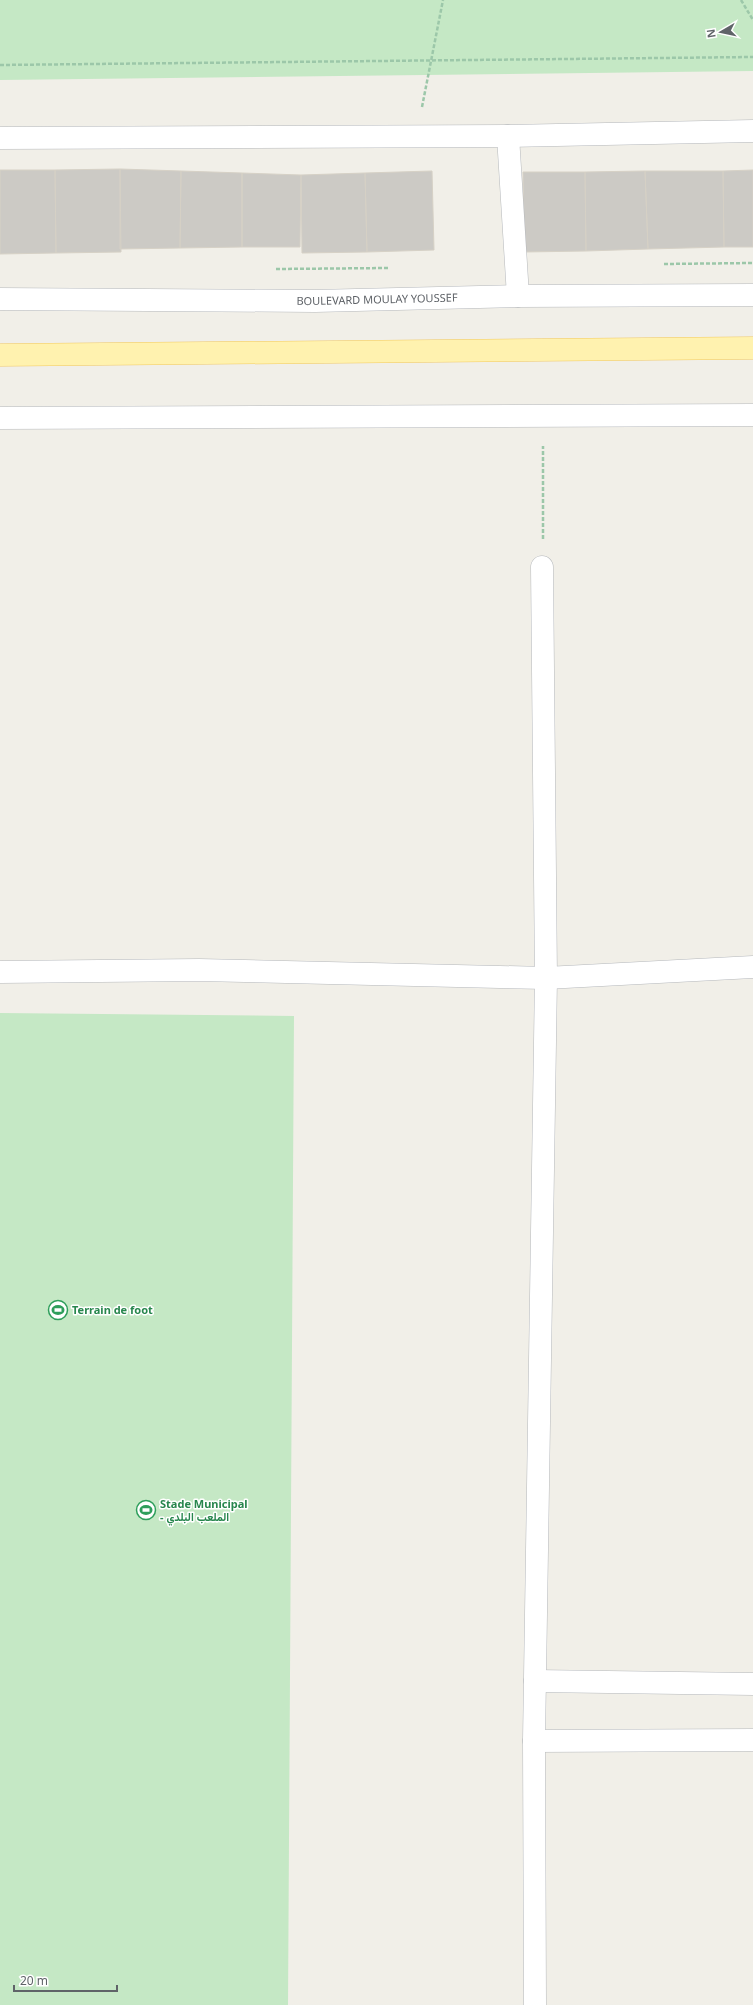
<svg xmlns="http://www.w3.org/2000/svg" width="753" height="2005" font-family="'Noto Sans',Vazirmatn,sans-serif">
<rect width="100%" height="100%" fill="#f1efe8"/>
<path fill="#c5e8c5" d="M0,0H753V71L0,80Z
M0,1013L294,1016L288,2005H0Z"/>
<path fill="#cccac5" stroke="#d6d1c6" d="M120,169L181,171L180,248L120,249Z
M120,169L121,252L56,253L55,170Z
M0,170H55L56,253L0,254Z
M753,170V247H724L723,171Z
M181,171L242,173V247L180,248Z
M432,171L434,250L367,252L365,173Z
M645,171L648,249L586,251L585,172Z
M645,171H723L724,247L648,249Z
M523,172H585L586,251L524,252Z
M242,173L301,175L300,247H242Z
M365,173L367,252L302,253L301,175Z"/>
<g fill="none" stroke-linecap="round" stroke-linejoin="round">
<g stroke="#b5b8bc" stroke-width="23">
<g id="minor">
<path d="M508,136L518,296"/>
<path d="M0,138L508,136L753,131"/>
<path id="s1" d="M0,299L315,301L518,296L753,295"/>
<path d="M0,418L753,415"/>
<path d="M0,972L199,970L546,978L753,967"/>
<path d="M535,1681L753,1684"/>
<path d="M534,1741L753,1740"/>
<path d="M535,2005L534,1741L546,978L542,567"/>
</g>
</g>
<g stroke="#f2c960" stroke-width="23">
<path id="major" d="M0,355L753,348"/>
</g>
<path stroke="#9cc7a9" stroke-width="2.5" stroke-dasharray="4 2" stroke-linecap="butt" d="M741,0L753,20
M0,65L753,57
M422,107L443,0
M664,264L753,263
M276,269L389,268
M543,539V446"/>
<use href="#minor" stroke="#fff" stroke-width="22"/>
<use href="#major" stroke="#fff2af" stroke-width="22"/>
</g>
<defs>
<g id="stadium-ring" transform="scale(1)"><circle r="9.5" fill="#fff" stroke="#2e9e5b" stroke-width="1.5"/><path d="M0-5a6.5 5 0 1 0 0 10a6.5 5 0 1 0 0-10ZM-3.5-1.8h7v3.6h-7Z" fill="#2e9e5b"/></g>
</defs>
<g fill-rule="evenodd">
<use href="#stadium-ring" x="58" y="1310"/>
<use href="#stadium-ring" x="146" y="1510"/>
</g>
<g text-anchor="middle" stroke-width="3" stroke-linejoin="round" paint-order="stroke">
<g font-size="11" fill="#5f6368" stroke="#fff">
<text dy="4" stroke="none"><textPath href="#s1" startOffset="377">BOULEVARD MOULAY YOUSSEF</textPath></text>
</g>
<g font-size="11" font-weight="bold" fill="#27864d" stroke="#fff" text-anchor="start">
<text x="72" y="1314">Terrain de foot</text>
<text x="160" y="1508">Stade Municipal<tspan x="160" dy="13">- الملعب البلدي</tspan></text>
</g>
</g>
<g transform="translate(721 32) rotate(261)" stroke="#ffffff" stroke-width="3" paint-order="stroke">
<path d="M0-3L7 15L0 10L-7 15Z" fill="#5f6368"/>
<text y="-6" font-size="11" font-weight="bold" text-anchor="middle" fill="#5f6368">N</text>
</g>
<path d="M14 1985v6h103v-6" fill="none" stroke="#5f6368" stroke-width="2"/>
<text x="20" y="1985" font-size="12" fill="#5f6368" stroke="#ffffff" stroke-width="3" paint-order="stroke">20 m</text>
</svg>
